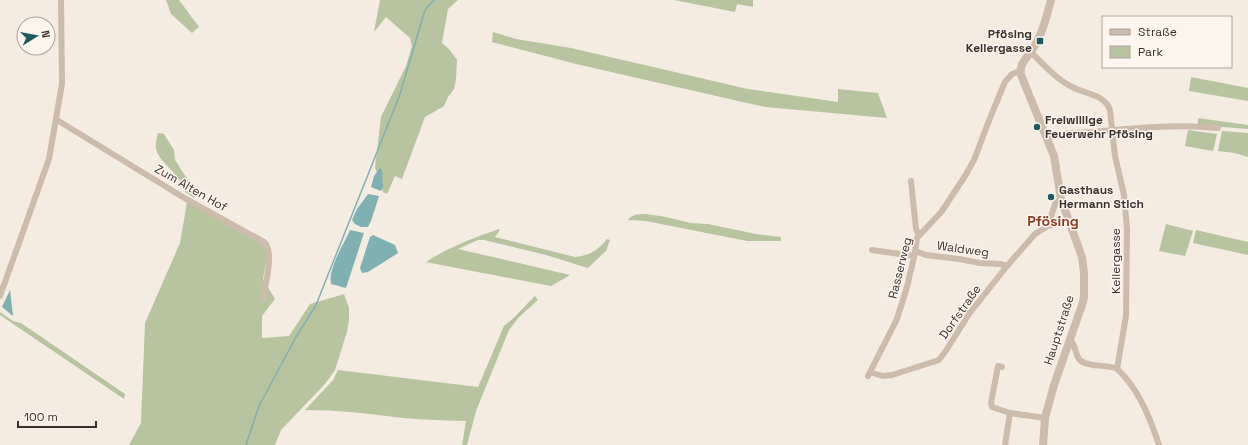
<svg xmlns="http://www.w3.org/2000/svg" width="1248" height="445" font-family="'Space Grotesk',sans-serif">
<rect width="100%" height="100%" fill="#f4ebe1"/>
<path fill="#b8c4a0" d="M166,0H179L199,27L192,33L171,14Z
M380,0H458L448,9L442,43L449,49L457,60L456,80L454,89L448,97L444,106L425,117L402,179L395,176L387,194L383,192L375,167L381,117L406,66L412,46L410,38L386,17L374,32Z
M674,0H753V7L737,4L735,12Z
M493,32L516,39L571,48L748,89L838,102V89L878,93L887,118L765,107L747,103L576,64L492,42Z
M1191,77L1248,88V101L1189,91Z
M1198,118L1248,125V129L1198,125Z
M1188,130L1217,134L1213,151L1185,146Z
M1222,131L1248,133V157L1235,153L1218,151Z
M158,133L164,134L174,150L175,160L195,191L194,198L185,192C181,173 158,163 156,148C155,144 157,137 158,133Z
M187,202L262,244L268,252L263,279L275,299L262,316V338L289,336L310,304L344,294L349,308V320L347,332L335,370L325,384L281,430L275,445H129L141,423L145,323L180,243Z
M646,214L666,217L691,223L708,224L756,234L781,237V241H747L646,221L628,220C632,214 640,214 646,214Z
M1166,224L1193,231L1185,256L1159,251Z
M499,229L500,230L495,237L575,257C588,256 599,250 607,239L610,240L606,251L588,268L546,255L484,240H478L458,249L570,275L551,286L426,262C449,247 473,238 499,229Z
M1196,230L1248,242V255L1193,243Z
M535,296L538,300L519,317L509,330L476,411L467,445H462L466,421C442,420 418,420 394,417C365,413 335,410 305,410L333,380L338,370L478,387L504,326C515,318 525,305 535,296Z
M0,312L13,321L21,323L125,394L124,399L0,315Z"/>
<path fill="#7fb0b2" d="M380,168L382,170L383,186L381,191L371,187L374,176Z
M368,194L379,196L371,221L368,227H361L355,224L352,220L357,209Z
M350,230L364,233L346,288L331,284C328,268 344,244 350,230Z
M373,235L395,245L398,253L368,272L362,273L360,268L370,237Z
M10,290L13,316L2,307Z"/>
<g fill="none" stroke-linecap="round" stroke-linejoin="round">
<path stroke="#7fb0b2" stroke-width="1.5" d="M246,445L259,406L296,337L316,305L399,97L425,10L434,0"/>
<path stroke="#cdbbac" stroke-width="6" d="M1031,52C1044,65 1057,80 1074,88C1087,94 1105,95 1110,110L1115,156L1124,195L1127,229L1126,316L1117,369
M57,120L186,199L264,242C275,252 265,285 263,299
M1047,138C1061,132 1077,133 1093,132C1134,128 1177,124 1218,128
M911,181L916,229L919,235
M1048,226L1055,204L1061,199
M872,250L914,256
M915,251L926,255L959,259L980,263L1000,264L1007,266
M0,296L49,159L62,84L61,0
M1069,340C1077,344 1074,356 1081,361C1091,368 1109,364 1117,369C1120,371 1122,374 1124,376C1141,395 1151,421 1159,445
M1002,367L998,366L991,403L992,407L1010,413L1045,418
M870,372L882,376L892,375L939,360L947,349L969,314L1007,266L1035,234L1048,226L1069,221
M868,376L897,319L907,287L915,253L917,238L942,211L965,176L974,160L990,118L1005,82L1012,74L1020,71
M1005,445L1010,413"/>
<path stroke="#cdbbac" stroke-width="8" d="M1043,445L1045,418L1054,385L1082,305L1084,297V273L1082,257L1061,199L1054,156L1021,75C1019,65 1025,60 1030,53C1042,37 1046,18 1051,0"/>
</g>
<g fill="#1f5a5e" stroke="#fbf5ee" stroke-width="1.5">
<rect x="1036" y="37" width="8" height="8" rx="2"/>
<circle cx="1037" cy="127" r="4"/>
<circle cx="1051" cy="197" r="4"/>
</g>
<g text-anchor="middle" stroke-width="3" stroke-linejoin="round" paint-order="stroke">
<g font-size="12" font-weight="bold" fill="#3b302b" stroke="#fbf5ee" text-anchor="start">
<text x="1032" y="38" text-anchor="end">Pfösing<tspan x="1032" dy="14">Kellergasse</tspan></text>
<text x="1045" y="124">Freiwillige<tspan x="1045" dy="14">Feuerwehr Pfösing</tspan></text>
<text x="1059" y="194">Gasthaus<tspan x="1059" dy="14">Hermann Stich</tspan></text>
</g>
<g font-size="12" fill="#3b302b" stroke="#fbf5ee">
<text transform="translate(191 188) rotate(30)" y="4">Zum Alten Hof</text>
<text transform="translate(963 249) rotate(8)" y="4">Waldweg</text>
<text transform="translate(1116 261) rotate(-90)" y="4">Kellergasse</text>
<text transform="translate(900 268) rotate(-76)" y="4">Rasserweg</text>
<text transform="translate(960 312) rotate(-55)" y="4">Dorfstraße</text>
<text transform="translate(1059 330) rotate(-72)" y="4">Hauptstraße</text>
</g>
<g font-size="14" font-weight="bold" fill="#8c3b22" stroke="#fbf5ee">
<text x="1053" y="226">Pfösing</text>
</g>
</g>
<rect x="1102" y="16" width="130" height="52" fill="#fbf5ee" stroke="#aea6a0"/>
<rect x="1110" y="29" width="20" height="6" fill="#cdbbac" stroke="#aea6a0"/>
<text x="1138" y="36" font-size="12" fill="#3b302b">Straße</text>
<rect x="1110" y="46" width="20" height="12" fill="#b8c4a0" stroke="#aea6a0"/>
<text x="1138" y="56" font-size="12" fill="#3b302b">Park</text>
<g transform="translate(36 36) rotate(79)"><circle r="19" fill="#fbf5ee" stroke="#aea6a0"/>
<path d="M0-3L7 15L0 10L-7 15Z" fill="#1f5a5e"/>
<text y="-6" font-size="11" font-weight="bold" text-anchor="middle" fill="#3b302b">N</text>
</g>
<path d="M18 421v6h78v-6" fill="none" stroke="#3b302b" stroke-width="2"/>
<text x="24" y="421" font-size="12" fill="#3b302b" stroke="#fbf5ee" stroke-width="3" paint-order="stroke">100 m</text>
</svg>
